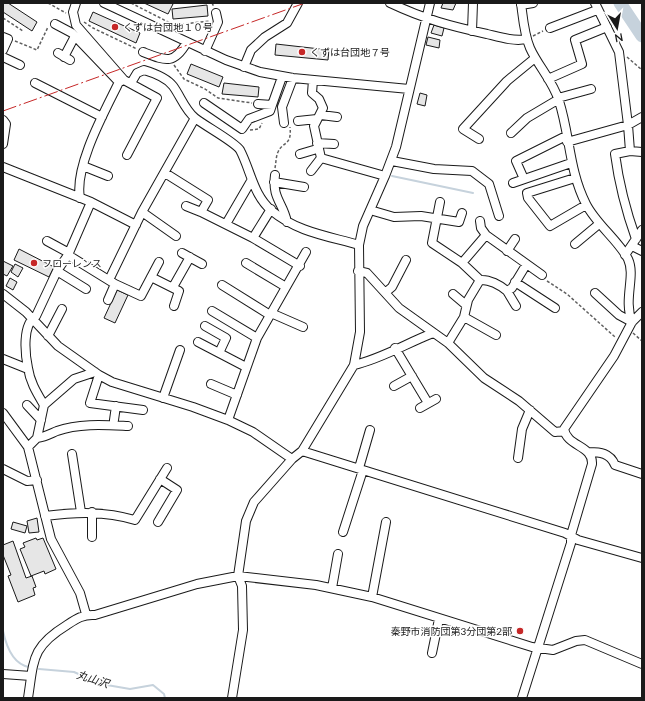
<svg xmlns="http://www.w3.org/2000/svg" width="645" height="701" font-family="Lato,'Noto Sans JP',sans-serif">
<rect width="100%" height="100%" fill="#fff"/>
<g fill="none" stroke-linecap="round" stroke-linejoin="round">
<path stroke="#c6d2dc" stroke-width="2" d="M392,176L473,193
M3,631C6,645 12,664 29,667
M39,669L74,672L101,684L130,689L153,685L164,694L165,698"/>
<path stroke="#c6d2dc" stroke-width="13" d="M620,3L642,36"/>
</g>
<path fill="#e6e6e6" stroke="#1a1a1a" d="M3,3H8L37,22L32,31L3,12Z
M144,3H170L173,4L168,14Z
M443,3H456L453,10L441,8Z
M207,5L208,16L173,19L172,9Z
M93,12L140,33L136,43L89,21Z
M434,25L444,28L442,36L431,33Z
M428,37L440,40L439,48L426,45Z
M276,44L329,50L328,60L275,55Z
M191,64L223,77L219,87L187,74Z
M224,83L259,87L258,97L222,94Z
M420,93L427,95L425,106L417,104Z
M19,249L54,267L49,277L14,260Z
M3,261L13,266L7,276L3,274Z
M15,264L23,268L18,277L11,272Z
M10,278L17,282L13,290L6,286Z
M117,290L128,295L115,323L104,318Z
M37,518L39,532L29,533L27,521Z
M13,522L27,526L25,533L11,529Z
M36,538L37,540L43,538L56,569L45,574L44,571L31,576L20,549L25,547L23,543Z
M13,541L26,578L32,576L36,587L33,588L35,595L18,602L8,576L11,575L3,555V545Z"/>
<g fill="none" stroke-linecap="round" stroke-linejoin="round">
<g stroke="#1a1a1a" stroke-width="10">
<path id="minor" d="M76,3L73,12L76,25L124,80L157,98L127,155
M104,3L226,60L260,72L293,78L409,89
M390,3C424,19 450,26 487,34C499,37 515,42 526,39
M521,3C523,18 524,34 530,48C538,66 553,81 559,101C570,135 569,171 586,204C596,224 619,241 628,259C636,276 623,299 632,322
M595,3L619,52L628,125L630,151
M521,5L533,3
M55,24L72,33L117,80
M550,28L597,10
M472,31L473,3
M3,37L8,39L3,50
M205,51L218,22L216,13
M143,52C166,61 174,65 187,42
M58,53L70,60
M3,57L20,65
M64,57L75,36
M244,67L251,50L265,37L287,23L298,3
M548,79L582,64L575,40L607,27
M313,80L312,93L319,99L323,108L314,126L321,158L385,176
M35,83L102,117
M131,83L137,73L144,70C154,73 167,78 173,86C181,97 185,110 195,118C205,126 235,142 240,150C251,171 253,195 272,211C297,232 328,236 359,245
M558,98L591,89
M204,103L242,129L249,119L270,111L272,105
M258,104L272,105L282,77
M321,115L337,117
M3,120L6,124L3,144
M298,121L317,119
M284,123L282,107L293,78
M511,133L527,118L559,99
M479,139L463,129L507,81L535,58
M567,142L628,125L642,117
M317,143L334,144
M300,154L317,149
M392,161L434,169L472,171L489,184L499,216
M83,166L108,176
M3,167L91,202L136,225
M311,171L321,158
M165,173L208,200L201,212L253,238L300,266
M275,175C272,199 283,202 287,222
M575,178L527,193L528,198L550,226L586,205
M524,179L516,161L566,136
M274,182L304,187
M513,183L571,163
M80,198C74,166 105,111 119,82L124,80
M440,202L432,243L462,263L480,280C489,279 500,285 507,291L512,288L526,265
M186,206L201,212
M370,210L394,217L421,216L459,222L462,213
M142,212L176,236
M480,221L481,228L486,235L542,275
M226,224L251,181
M253,238L271,209
M636,239C626,211 619,184 615,154L630,151L642,152
M47,241L69,253
M575,244L599,224
M632,246L642,251
M507,251L515,239
M182,253L202,264
M68,255L115,284L141,296L159,262
M625,255L642,230
M246,263L286,287
M462,263L486,235
M57,271L86,289
M358,271L367,273L399,308L448,343L484,378L519,401L555,432L564,431
M151,277L179,291L174,306
M109,280L142,212L195,118
M515,282L555,308
M222,285L270,315
M173,287L190,257
M507,291L516,306
M386,292L392,287L406,260
M595,293L619,315L632,322
M3,294L26,312L58,346L99,375L112,382L193,407L228,420L253,432L292,459
M453,294L466,305
M108,300L115,284
M212,311L257,338
M271,313L303,327
M464,317L496,335
M205,326L226,338L219,353
M48,336L62,309
M198,342L246,367
M448,343L464,317L468,300L480,280
M395,348L428,403
M3,359L28,369
M354,365C381,359 407,343 433,333
M99,375L90,403L143,410
M211,384L237,395
M394,386L412,376
M163,398L180,350
M27,405L41,420
M44,405C37,393 30,382 28,368C25,354 22,324 36,316L57,271L68,255L91,202
M420,408L436,399
M3,413L28,447L51,539L80,593L86,614
M114,420L116,406
M228,420L257,338L306,252
M37,438C45,437 50,434 57,431C79,423 106,425 128,426
M28,447L37,438L44,405L74,379L95,372
M302,451L565,533L578,540L642,558
M589,452C600,452 610,453 615,465L642,474
M72,454L81,512
M518,458L522,429L530,410
M359,468L370,430
M3,469L27,481L37,480
M92,512V537
M45,516C77,512 104,511 135,520L167,468
M158,522L177,490L160,479
M343,532L363,470
M332,588L338,554
M372,597L386,522
M432,653L439,619
M3,674L31,676
M28,698C34,660 31,647 67,625C76,619 83,614 95,615L197,584L238,576L316,585L372,597L532,647L553,650L576,641L585,640L642,664
M232,698L243,630L242,586L238,576L246,521L254,502L292,459L302,451L354,365L360,332L359,245L363,226L385,176L396,147L430,3
M522,698L571,543V535L592,464C593,445 567,447 564,429L614,356L632,322L642,312"/>
</g>
<path stroke="#5f5f5f" stroke-width="1.5" stroke-dasharray="3 2" stroke-linecap="butt" d="M48,3L66,13
M131,3L174,25L210,21
M212,3L214,7
M3,18L23,31
M84,22L93,28L137,49
M533,36L543,31
M15,41L37,50L48,27
M627,57L642,70
M174,65L184,79L205,89L218,98L252,103
M250,130L259,129L262,123
M275,168C276,163 276,156 278,152C283,141 292,146 290,127
M547,281L567,294L615,337
M633,333L642,341"/>
<use href="#minor" stroke="#fff" stroke-width="8"/>
<path stroke="#c62828" stroke-width="1" stroke-dasharray="14 3 2 3" stroke-linecap="butt" d="M3,111L305,3"/>
</g>
<g fill="#c62828" stroke="#fff" stroke-width="1.5">
<circle cx="115" cy="27" r="4"/>
<circle cx="302" cy="52" r="4"/>
<circle cx="34" cy="263" r="4"/>
<circle cx="520" cy="631" r="4"/>
</g>
<g text-anchor="middle" stroke-width="3" stroke-linejoin="round" paint-order="stroke">
<g font-size="10" fill="#1a1a1a" stroke="#fff" text-anchor="start">
<text x="123" y="31">くずは台団地１０号</text>
<text x="310" y="56">くずは台団地７号</text>
<text x="42" y="267">フローレンス</text>
<text x="512" y="635" text-anchor="end">秦野市消防団第3分団第2部</text>
</g>
<g font-size="11" font-style="italic" fill="#1a1a1a" stroke="#fff">
<text transform="translate(93 679) rotate(18)" y="4">丸山沢</text>
</g>
</g>
<rect width="645" height="701" fill="none" stroke="#1a1a1a" stroke-width="8"/>
<g transform="translate(617 28) rotate(169)" stroke="#ffffff" stroke-width="3" paint-order="stroke">
<path d="M0-3L7 15L0 10L-7 15Z" fill="#1a1a1a"/>
<text y="-6" font-size="11" font-weight="bold" text-anchor="middle" fill="#1a1a1a">N</text>
</g>
</svg>
